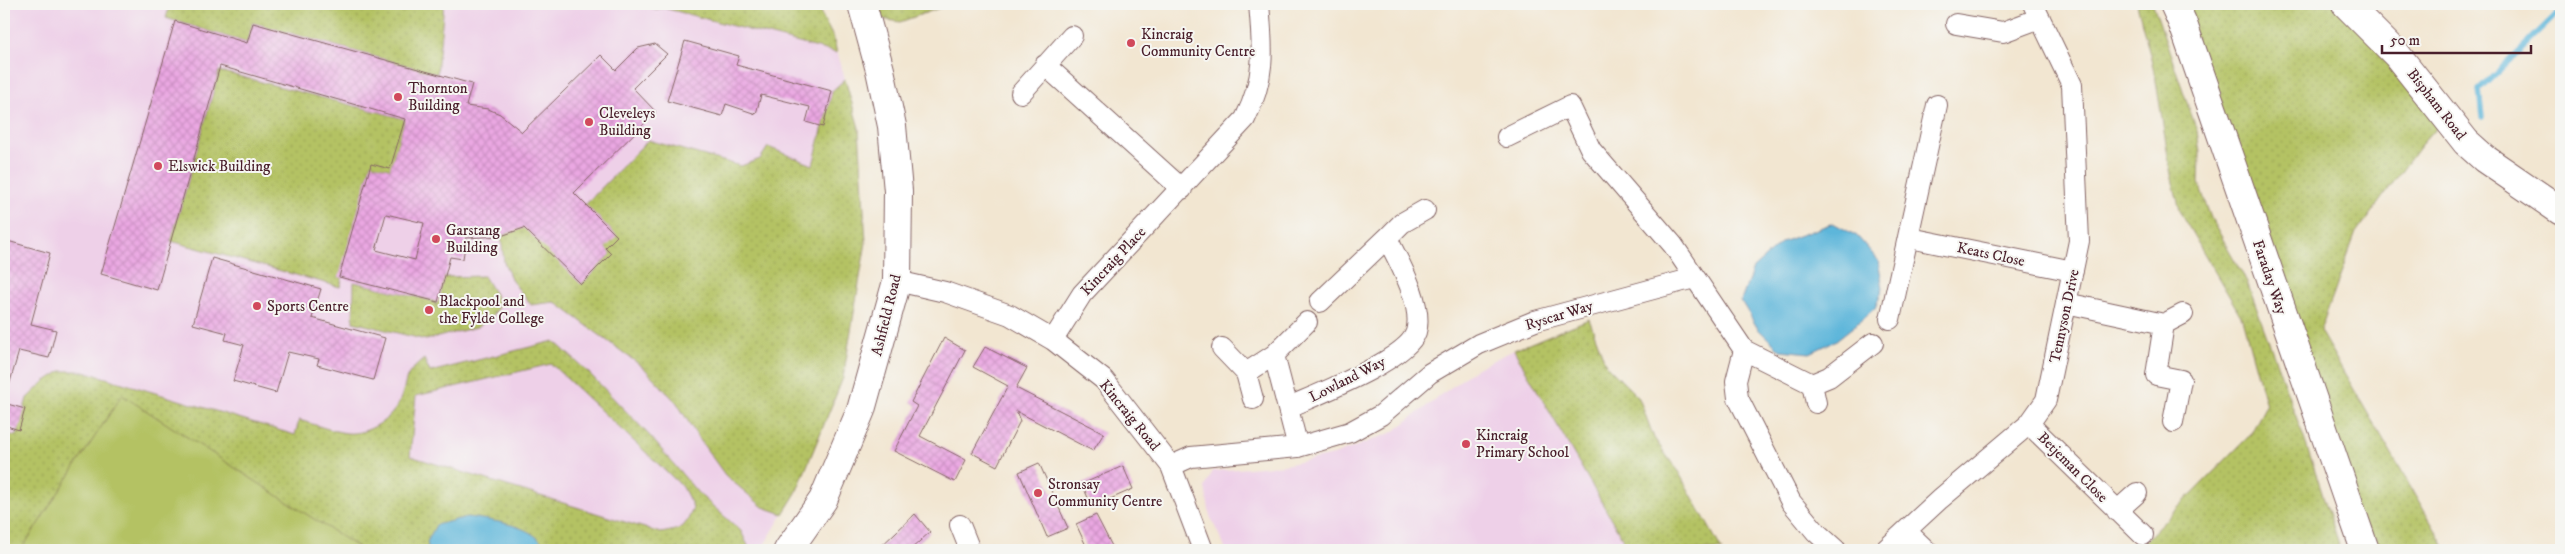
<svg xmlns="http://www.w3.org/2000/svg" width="2565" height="554" font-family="'IM FELL DW Pica',serif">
<defs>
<pattern id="grass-dots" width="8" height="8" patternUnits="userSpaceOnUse" patternTransform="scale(1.25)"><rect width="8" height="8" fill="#b4c264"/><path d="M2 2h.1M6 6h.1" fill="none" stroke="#9ca657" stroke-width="1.8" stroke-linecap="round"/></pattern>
<pattern id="building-cross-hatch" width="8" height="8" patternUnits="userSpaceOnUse" patternTransform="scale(1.25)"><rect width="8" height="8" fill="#eaa7e2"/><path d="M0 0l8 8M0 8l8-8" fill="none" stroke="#ca8fc2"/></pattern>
</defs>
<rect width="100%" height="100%" fill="#f6f6f2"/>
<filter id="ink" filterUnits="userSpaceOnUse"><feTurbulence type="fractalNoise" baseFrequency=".02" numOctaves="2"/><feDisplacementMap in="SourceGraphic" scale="10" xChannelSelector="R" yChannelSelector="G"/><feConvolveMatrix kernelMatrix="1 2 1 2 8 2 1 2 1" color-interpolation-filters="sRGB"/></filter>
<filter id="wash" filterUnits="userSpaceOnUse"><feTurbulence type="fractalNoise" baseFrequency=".0096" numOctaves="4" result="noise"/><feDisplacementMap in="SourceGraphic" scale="20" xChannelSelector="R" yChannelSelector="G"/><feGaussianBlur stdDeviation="1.12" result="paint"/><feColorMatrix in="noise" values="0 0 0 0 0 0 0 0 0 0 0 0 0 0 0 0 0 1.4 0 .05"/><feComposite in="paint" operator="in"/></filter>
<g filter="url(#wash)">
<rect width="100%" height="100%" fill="#f2e6d1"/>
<path fill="#eed0e8" d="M4,4H816L833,37L859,128L866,242L843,378L796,493L761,550H4Z
M1514,350L1629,550H1226L1210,516L1205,487L1213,471L1284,465L1334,455L1393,432L1475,369Z"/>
<path fill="url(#grass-dots)" stroke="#7f7048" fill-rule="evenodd" d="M170,4H444L437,74L253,23L247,43L166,18Z
M639,4H816L833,37L837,53L664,8L656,9Z
M877,4H951L900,22L882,19Z
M2137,4H2153L2197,131L2200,153L2199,183L2207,207L2211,218L2247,282L2305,441L2339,544L2332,550H2136L2250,435L2266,405L2242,318L2181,214L2171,175L2155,75Z
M2174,4H2343L2445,118L2420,146L2355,235L2320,331L2447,550H2365Z
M219,71L405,119L390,169L371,164L340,287L171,241Z
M845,79L859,128L866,242L843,378L796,493L783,514L763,507L725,475L697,436L677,403L644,368L555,302L531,305L512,281L504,262L501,236L523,226L582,284L611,254L605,248L585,205L648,140L741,166L760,159L768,147L813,165L832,91Z
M484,276L496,296L498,309L488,320L477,327L426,340L353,322L354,282L435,301L436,306L444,277Z
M1589,319L1606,365L1639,398L1654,438L1679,473L1722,550H1629L1514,350Z
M554,341L589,373L650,436L698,493L741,531L750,550H4V434L17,436L27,398L44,382L61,371H80L96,375L295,435L299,420C314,424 331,431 347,433C367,435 393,419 400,400C409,376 402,377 424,359L430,372ZM551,364L683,487L693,507C686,528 682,529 661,533L410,456L416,396Z"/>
<path fill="#b4c264" stroke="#7f7048" d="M122,395L362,550H21Z"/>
<path fill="#5db6da" stroke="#546a82" d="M1833,223L1857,236L1878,260L1883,288L1875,308L1859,322L1835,341L1810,353L1780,350L1758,329L1741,301L1753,268L1782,242Z
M467,517C489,520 539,525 545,550H429L427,542L436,525Z"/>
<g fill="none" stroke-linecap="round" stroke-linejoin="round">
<path stroke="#5db6da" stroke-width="5.5" d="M2482,117L2479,90L2561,10"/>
</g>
<g id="blocks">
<path fill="url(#building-cross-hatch)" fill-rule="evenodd" d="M175,21L247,43L253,23L472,84L466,106L488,109L500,114L522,132L601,55L616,70L638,48L655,44L667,54L633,88L656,112L574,193L617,236L605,248L611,254L581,284L524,228L501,236L466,238L463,259L450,257L438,302L339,277L371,164L390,169L405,119L220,66L157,290L101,274ZM386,214L424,223L415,260L376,250Z
M685,41L739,56L736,65L832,91L823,127L806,122L810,107L761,95L756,114L726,104L722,116L667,101Z
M4,240L50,253L31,324L56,330L49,358L19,351L8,389L4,388Z
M212,258L321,289L312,318L385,338L373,380L317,365L319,359L288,352L276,393L233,381L244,345L225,340L227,333L193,324Z
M944,338L965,350L920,436L966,460L955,482L894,451L917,406L911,402Z
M985,347L1027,368L1016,388L1104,433L1093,451L1016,411L1020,421L997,466L972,453L1008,386L973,367Z
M4,403L25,409L19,430L4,425Z
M1039,463L1068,528L1047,537L1019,472Z
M1123,466L1133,489L1092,507L1082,484Z
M915,514L930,532L910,550H877Z
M1096,515L1114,550H1088L1076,524Z"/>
</g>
</g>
<g filter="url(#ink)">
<use href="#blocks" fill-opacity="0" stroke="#856565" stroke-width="1"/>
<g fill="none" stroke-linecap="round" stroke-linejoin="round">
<g stroke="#856565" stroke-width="22">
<path id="street" d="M1956,24L2003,32L2040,18
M1045,65L1182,189
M1021,93L1072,36
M1507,137L1570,106L1591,150L1673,245L1744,350L1736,381L1738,398L1791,502L1816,532L1836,550
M1387,238L1402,223L1425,210
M1910,238L2073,271
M897,281L945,292L1010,315L1053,340L1104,380L1171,466L1203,550
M2066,303L2164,324L2183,314
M1890,319L1937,105
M2164,324L2156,375L2181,380L2173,422
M1053,340L1082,294L1245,119C1266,77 1263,49 1259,4
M1222,348L1246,373L1274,355L1307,322
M1744,350L1812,384L1816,403
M1274,355L1298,447
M1246,373L1253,399
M1812,384L1829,377L1873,343
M1289,407C1316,395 1407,360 1416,332C1424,305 1399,262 1387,238L1320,302
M2029,424L2143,535
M1171,466L1191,457L1298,447L1350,432L1381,415L1430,373L1479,344L1535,321L1694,278
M2117,511L2137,493
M960,525L970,550
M1906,531L1926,550
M1885,550L1940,499L2029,424L2046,400L2079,241L2072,85L2033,4"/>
</g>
<g stroke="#856565" stroke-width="30">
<path id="secondary" d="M2174,4L2183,24L2365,550
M2346,4L2397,55L2466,142L2485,159L2561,211
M788,550L823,500L861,410L897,281L898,191L892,126L880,70L862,4"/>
</g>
<use href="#street" stroke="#fff" stroke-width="20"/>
<use href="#secondary" stroke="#fff" stroke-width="28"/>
</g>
</g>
<g fill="#d1495b" stroke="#f6f6f2" stroke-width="2">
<circle cx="1131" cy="43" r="5"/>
<circle cx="398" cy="97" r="5"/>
<circle cx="589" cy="122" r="5"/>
<circle cx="158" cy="166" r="5"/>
<circle cx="436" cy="239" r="5"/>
<circle cx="257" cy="306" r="5"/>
<circle cx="429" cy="310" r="5"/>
<circle cx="1466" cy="444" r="5"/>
<circle cx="1038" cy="493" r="5"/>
</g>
<g text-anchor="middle" stroke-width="4" stroke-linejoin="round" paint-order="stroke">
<g font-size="15" fill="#4a1f2b" stroke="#f6f6f2" text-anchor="start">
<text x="1141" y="39">Kincraig<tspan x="1141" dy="17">Community Centre</tspan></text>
<text x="408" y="93">Thornton<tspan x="408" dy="17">Building</tspan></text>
<text x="599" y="118">Cleveleys<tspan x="599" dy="17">Building</tspan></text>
<text x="168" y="171">Elswick Building</text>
<text x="446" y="235">Garstang<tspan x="446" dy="17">Building</tspan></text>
<text x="439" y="306">Blackpool and<tspan x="439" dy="17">the Fylde College</tspan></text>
<text x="267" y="311">Sports Centre</text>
<text x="1476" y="440">Kincraig<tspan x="1476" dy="17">Primary School</tspan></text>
<text x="1048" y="489">Stronsay<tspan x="1048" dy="17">Community Centre</tspan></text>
</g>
<g font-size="15" fill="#4a1f2b" stroke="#f6f6f2">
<text transform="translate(2437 104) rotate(52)" y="5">Bispham Road</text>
<text transform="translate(1991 254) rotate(12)" y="5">Keats Close</text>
<text transform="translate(1113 261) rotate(-47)" y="5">Kincraig Place</text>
<text transform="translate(2270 277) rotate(71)" y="5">Faraday Way</text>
<text transform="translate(886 315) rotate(-76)" y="5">Ashfield Road</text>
<text transform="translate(1559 315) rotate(-17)" y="5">Ryscar Way</text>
<text transform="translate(2064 316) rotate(-78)" y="5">Tennyson Drive</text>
<text transform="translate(1347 379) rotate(-27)" y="5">Lowland Way</text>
<text transform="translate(1130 415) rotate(51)" y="5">Kincraig Road</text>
<text transform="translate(2073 467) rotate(45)" y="5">Betjeman Close</text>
</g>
</g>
<rect width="2565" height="554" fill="none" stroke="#f6f6f2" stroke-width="20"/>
<path d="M2382 45v8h149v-8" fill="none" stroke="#4a1f2b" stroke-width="2.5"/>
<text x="2390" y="45" font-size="15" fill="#4a1f2b" stroke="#f6f6f2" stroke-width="4" paint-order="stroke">50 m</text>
</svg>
